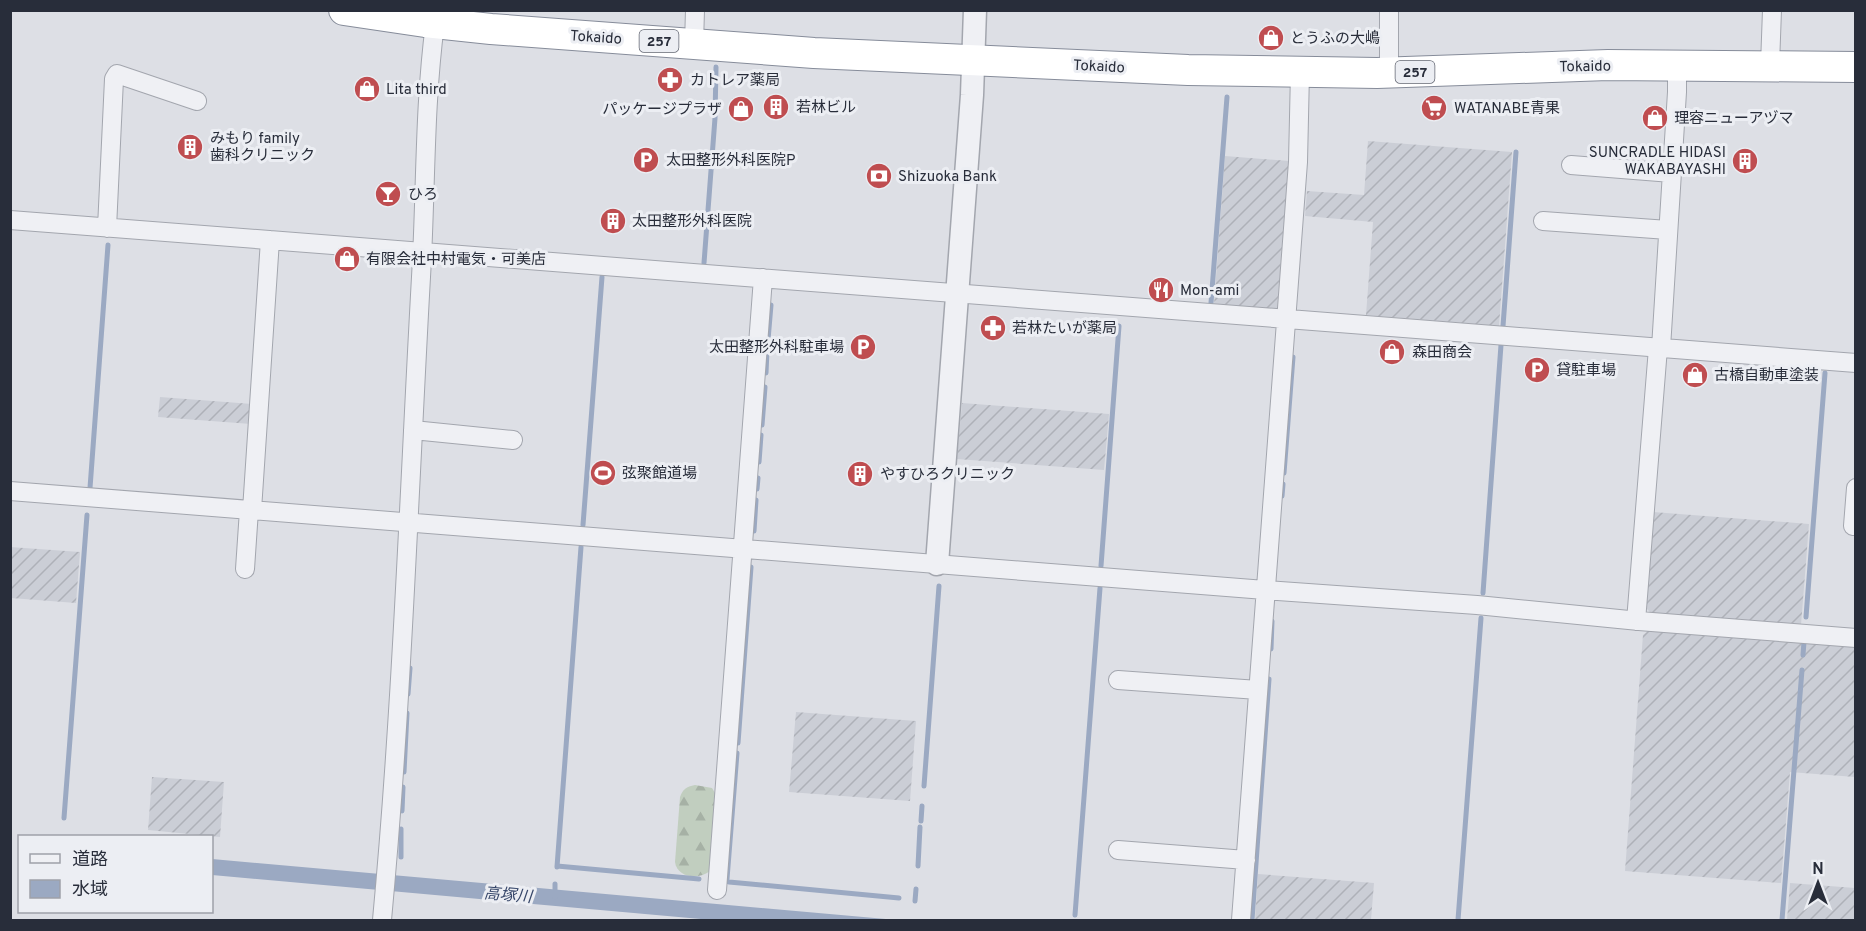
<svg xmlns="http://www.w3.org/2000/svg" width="1866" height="931" font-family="Overpass,'Noto Sans JP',sans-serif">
<defs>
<pattern id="industrial-furrows" width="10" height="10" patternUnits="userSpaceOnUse" patternTransform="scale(1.5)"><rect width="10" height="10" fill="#cbced6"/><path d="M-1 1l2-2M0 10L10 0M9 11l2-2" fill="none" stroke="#aeb1b8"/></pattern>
<pattern id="forest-firs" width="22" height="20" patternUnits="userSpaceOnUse" patternTransform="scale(1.5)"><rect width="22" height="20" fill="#c1cebf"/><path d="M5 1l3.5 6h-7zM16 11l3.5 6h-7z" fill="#a6b1a5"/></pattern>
</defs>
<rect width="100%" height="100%" fill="#dddfe5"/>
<path fill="url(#industrial-furrows)" d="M1368,141L1512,152L1499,326L1366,315L1373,222L1305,216L1307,191L1364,195Z
M1225,156L1289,161L1277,309L1214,304Z
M160,397L252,404L251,424L158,417Z
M962,403L1109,414L1104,470L957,459Z
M1653,512L1809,524L1801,625L1651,613L1646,608Z
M10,547L80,552L76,603L11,598Z
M1649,630L1855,646V777L1790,772L1781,883L1625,871L1643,635Z
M796,712L916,721L910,801L789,792Z
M152,777L224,782L220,837L148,830Z
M1258,874L1374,883L1371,920H1255Z
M1790,883L1855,888V920H1787Z"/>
<path fill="url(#forest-firs)" d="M695,785L712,788L715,793L710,871C699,880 677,878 675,862L680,797C683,789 686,787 695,785Z"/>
<path fill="#9ba9c2" d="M212,859L897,920H712L212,875Z"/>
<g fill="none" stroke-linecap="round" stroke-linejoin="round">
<path stroke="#9ba9c2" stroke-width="5" d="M704,263L715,118L716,67
M1211,303L1227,97
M1503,326L1516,152
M768,340L771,305
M766,373L767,351
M762,425L765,387
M759,462L761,435
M1284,473L1293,357
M90,488L108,245
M757,489L758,478
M1282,496L1283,484
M583,525L602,277
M754,531L756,500
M1101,566L1119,326
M1483,593L1501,345
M1806,617L1825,373
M1271,649L1272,621
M1803,655L1804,642
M408,694L410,668
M738,743L751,567
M404,772L407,713
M924,786L939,586
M402,811L403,787
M64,818L87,515
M921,821L922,806
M401,857V829
M557,866L699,879
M918,866L920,827
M557,867L581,547
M727,879L737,753
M729,882L899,898
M555,897V884
M915,901L916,889
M1075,915L1100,588
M1252,920L1269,679
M1458,920L1481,618
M1782,920L1802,670"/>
<g stroke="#a3a6ae" stroke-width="20">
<path id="minor" d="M694,44L695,10
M1770,65L1772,10
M1389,72V10
M1571,165L1672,173
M10,220L1856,363
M1543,221L1668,230
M107,228L114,79L117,74L197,101
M1661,348L1677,92V65
M413,430L513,440
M1856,488L1853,526H1856
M10,491L1265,590L1477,605L1639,621L1856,638
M252,510L270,240
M245,569L249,510
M1636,621L1658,348
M1118,680L1258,690
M1118,850L1246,860
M717,890L763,278
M382,920C402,707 409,492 421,277C426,193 424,107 435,24
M1241,920L1298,162L1300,72"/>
</g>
<g stroke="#a3a6ae" stroke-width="25">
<path id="tertiary" d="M937,564L972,95L975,10"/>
</g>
<g stroke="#868c9a" stroke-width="32">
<path id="trunk" d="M344,10L425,22L491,29L814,53L1188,70L1377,73L1608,65L1856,67"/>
</g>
<use href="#minor" stroke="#eff0f4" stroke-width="18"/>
<use href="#tertiary" stroke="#eff0f4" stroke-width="22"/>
<use href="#trunk" stroke="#fff" stroke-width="30"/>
</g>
<defs>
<g id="shop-disc" transform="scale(1.35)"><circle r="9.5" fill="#bf4d50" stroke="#eceef3"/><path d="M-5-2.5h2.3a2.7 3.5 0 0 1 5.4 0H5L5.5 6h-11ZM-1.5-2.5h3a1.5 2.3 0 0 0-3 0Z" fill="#fff"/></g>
<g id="pharmacy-disc" transform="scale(1.35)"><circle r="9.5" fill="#bf4d50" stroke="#eceef3"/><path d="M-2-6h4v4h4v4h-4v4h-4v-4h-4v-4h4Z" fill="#fff"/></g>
<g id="building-disc" transform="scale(1.35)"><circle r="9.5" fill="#bf4d50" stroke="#eceef3"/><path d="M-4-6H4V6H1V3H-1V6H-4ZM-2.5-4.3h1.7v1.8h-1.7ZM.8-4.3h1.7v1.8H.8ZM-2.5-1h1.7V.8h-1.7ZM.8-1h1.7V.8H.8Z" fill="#fff"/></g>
<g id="supermarket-disc" transform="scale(1.35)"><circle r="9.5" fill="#bf4d50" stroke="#eceef3"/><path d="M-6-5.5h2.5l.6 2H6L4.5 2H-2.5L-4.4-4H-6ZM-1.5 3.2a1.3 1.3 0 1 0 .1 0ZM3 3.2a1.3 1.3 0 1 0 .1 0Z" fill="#fff"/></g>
<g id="parking-disc" transform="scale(1.35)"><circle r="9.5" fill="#bf4d50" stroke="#eceef3"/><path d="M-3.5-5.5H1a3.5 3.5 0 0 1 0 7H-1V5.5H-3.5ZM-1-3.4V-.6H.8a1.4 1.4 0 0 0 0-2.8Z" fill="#fff"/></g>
<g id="bank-disc" transform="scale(1.35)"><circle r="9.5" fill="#bf4d50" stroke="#eceef3"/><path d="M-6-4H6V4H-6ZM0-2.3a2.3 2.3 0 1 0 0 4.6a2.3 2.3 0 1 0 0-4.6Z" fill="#fff"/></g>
<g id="bar-disc" transform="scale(1.35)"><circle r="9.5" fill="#bf4d50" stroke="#eceef3"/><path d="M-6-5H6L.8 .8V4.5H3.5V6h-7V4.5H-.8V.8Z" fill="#fff"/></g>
<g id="restaurant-disc" transform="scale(1.35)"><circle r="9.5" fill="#bf4d50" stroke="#eceef3"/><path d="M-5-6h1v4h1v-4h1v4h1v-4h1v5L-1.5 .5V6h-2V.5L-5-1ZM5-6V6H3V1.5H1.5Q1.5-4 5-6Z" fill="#fff"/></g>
<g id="stadium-disc" transform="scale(1.35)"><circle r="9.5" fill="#bf4d50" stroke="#eceef3"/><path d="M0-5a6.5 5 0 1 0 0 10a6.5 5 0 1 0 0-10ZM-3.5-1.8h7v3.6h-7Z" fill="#fff"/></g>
</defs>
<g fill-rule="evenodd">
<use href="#shop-disc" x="1271" y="38"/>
<use href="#pharmacy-disc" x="670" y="80"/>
<use href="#shop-disc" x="367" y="89"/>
<use href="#building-disc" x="776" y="107"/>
<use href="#supermarket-disc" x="1434" y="108"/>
<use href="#shop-disc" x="741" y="109"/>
<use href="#shop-disc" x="1655" y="118"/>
<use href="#building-disc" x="190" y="147"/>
<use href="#parking-disc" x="646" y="160"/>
<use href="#building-disc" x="1745" y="161"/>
<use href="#bank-disc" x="879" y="176"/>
<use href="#bar-disc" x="388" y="194"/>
<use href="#building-disc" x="613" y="221"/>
<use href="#shop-disc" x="347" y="259"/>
<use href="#restaurant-disc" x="1161" y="290"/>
<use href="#pharmacy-disc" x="993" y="328"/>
<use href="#parking-disc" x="863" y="347"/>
<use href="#shop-disc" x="1392" y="352"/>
<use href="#parking-disc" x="1537" y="370"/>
<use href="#shop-disc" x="1695" y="375"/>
<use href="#stadium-disc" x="603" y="473"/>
<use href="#building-disc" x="860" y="474"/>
</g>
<g text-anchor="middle" stroke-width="6" stroke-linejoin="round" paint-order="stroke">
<g fill="#eceef3" stroke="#636772" stroke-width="1.5">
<rect x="639.5" y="30" width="39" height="22" rx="4.5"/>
<rect x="1395.5" y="61" width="39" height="22" rx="4.5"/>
</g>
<g font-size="14" font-weight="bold" fill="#282d3a">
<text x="659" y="46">257</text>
<text x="1415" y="77">257</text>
</g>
<g font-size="15" fill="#282d3a" stroke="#eceef3">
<text transform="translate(596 37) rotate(4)" y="5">Tokaido</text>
<text transform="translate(1099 66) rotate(3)" y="5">Tokaido</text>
<text transform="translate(1585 66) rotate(-1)" y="5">Tokaido</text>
</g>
<g font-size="15" fill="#282d3a" stroke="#eceef3" text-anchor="start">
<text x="1290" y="43">とうふの大嶋</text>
<text x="690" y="85">カトレア薬局</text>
<text x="386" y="94">Lita third</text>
<text x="796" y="112">若林ビル</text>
<text x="1454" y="113">WATANABE青果</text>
<text x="722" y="114" text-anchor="end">パッケージプラザ</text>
<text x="1674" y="123">理容ニューアヅマ</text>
<text x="210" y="143">みもり family<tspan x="210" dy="17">歯科クリニック</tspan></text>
<text x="1726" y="157" text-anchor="end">SUNCRADLE HIDASI<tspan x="1726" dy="17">WAKABAYASHI</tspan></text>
<text x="666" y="165">太田整形外科医院P</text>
<text x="898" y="181">Shizuoka Bank</text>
<text x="408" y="199">ひろ</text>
<text x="632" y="226">太田整形外科医院</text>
<text x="366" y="264">有限会社中村電気・可美店</text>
<text x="1180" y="295">Mon-ami</text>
<text x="1012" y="333">若林たいが薬局</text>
<text x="844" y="352" text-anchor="end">太田整形外科駐車場</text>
<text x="1412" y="357">森田商会</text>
<text x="1556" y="375">貸駐車場</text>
<text x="1714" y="380">古橋自動車塗装</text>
<text x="622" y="478">弦聚館道場</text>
<text x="880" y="479">やすひろクリニック</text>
</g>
<g font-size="16" font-style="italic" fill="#37476a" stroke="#eceef3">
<text transform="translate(508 894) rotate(5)" y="6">高塚川</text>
</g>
</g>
<rect width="1866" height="931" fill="none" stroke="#282d3a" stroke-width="24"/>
<rect x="18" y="835" width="195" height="78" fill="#eceef3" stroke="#9ea1a9" stroke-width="1.5"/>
<rect x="30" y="854" width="30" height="9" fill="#eff0f4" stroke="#9ea1a9" stroke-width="1.5"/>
<text x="72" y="865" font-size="18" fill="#282d3a">道路</text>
<rect x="30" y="880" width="30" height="18" fill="#9ba9c2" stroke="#9ea1a9" stroke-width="1.5"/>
<text x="72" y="895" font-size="18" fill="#282d3a">水域</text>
<g transform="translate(1818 883)" stroke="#eceef3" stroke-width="4.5" paint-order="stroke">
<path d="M0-4.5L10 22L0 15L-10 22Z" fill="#282d3a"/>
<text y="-9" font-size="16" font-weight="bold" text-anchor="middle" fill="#282d3a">N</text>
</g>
</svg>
